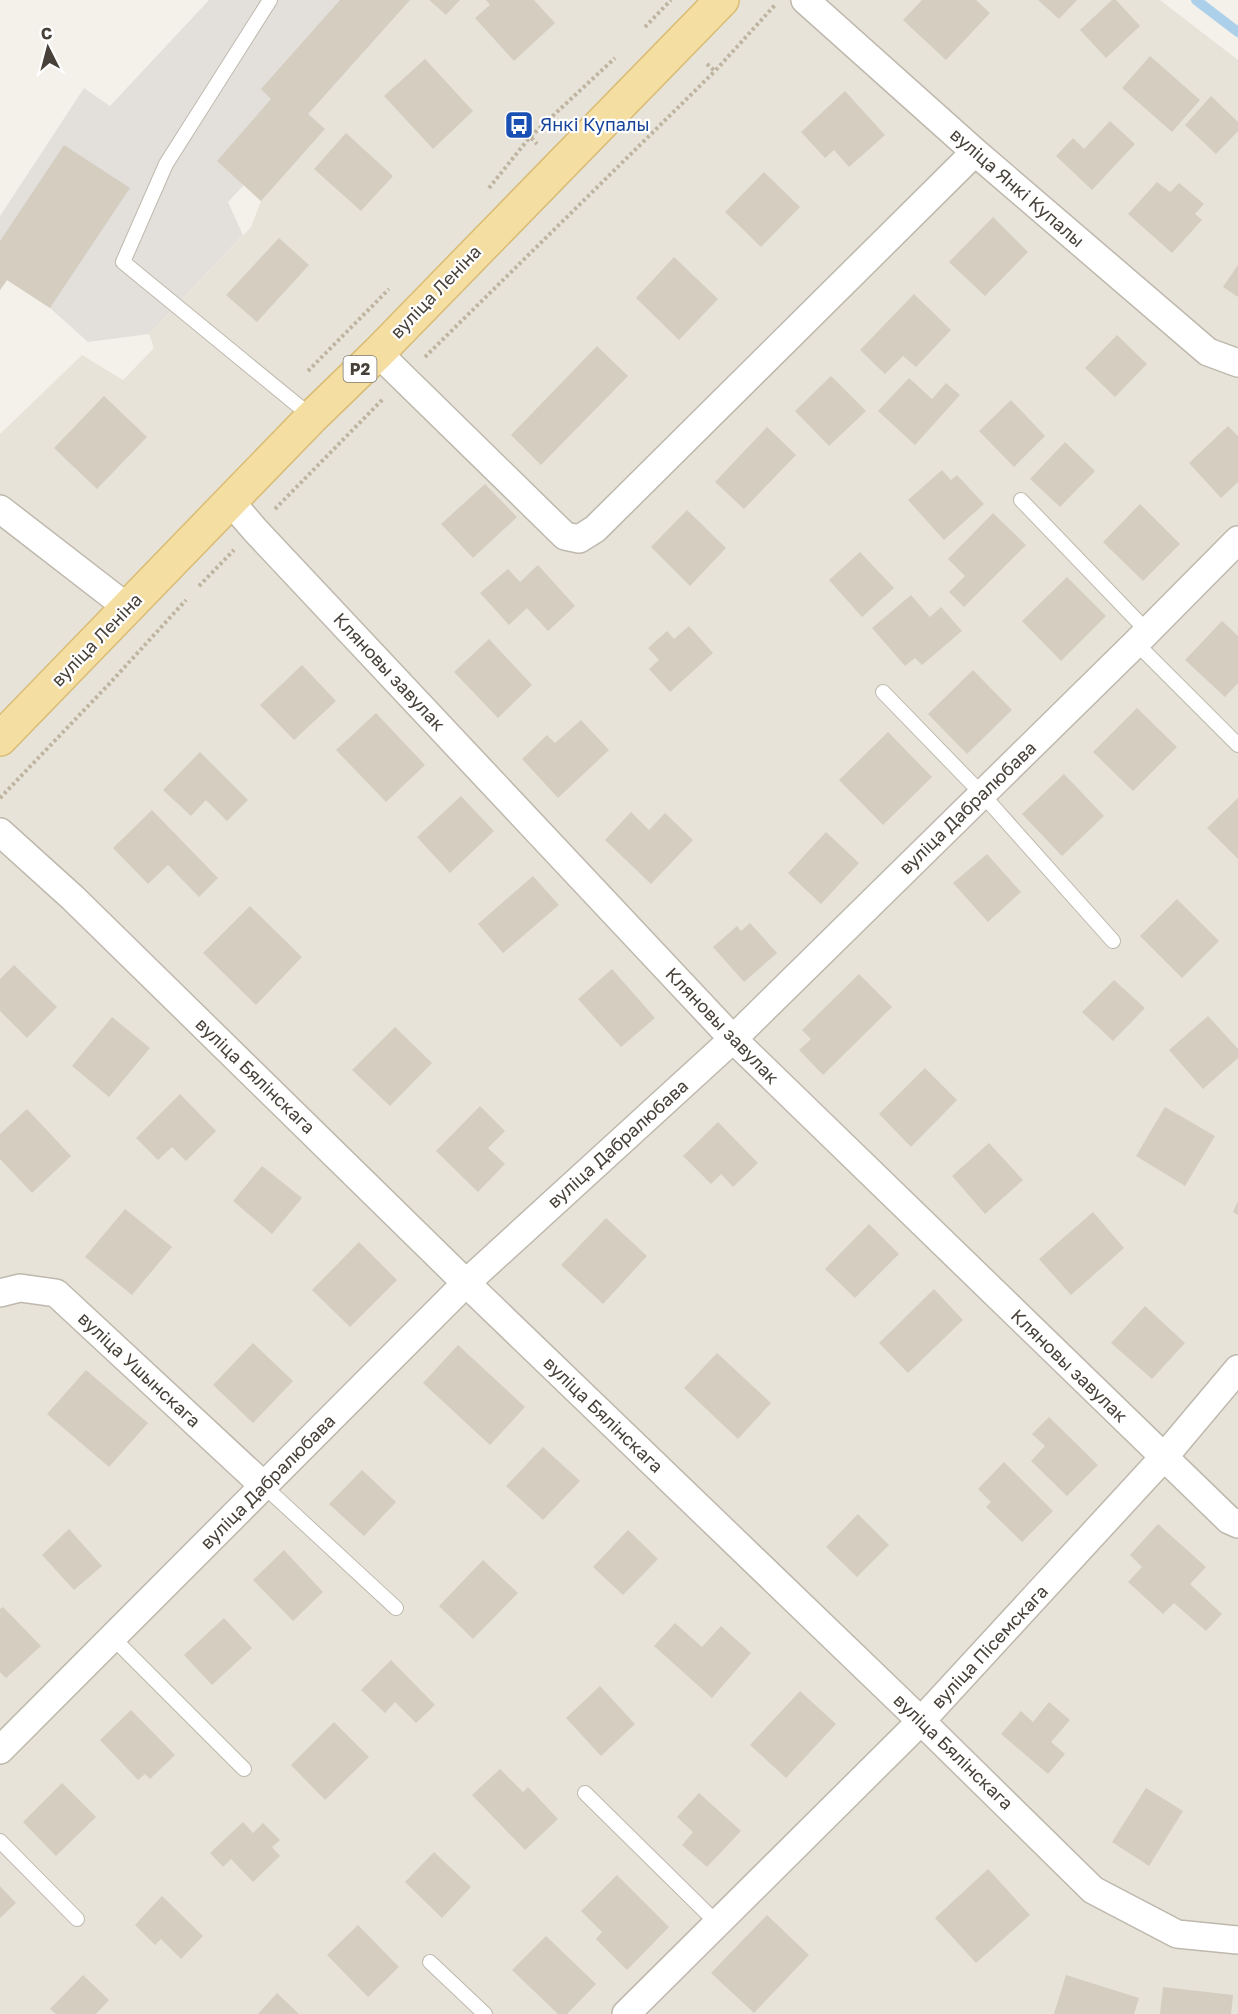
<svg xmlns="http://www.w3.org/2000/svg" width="1238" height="2014" font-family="'Golos Text',sans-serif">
<rect width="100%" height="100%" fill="#f3f1ea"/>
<path fill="#e7e3d9" d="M410,0H429L446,15L460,0H1160L1238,60V2014H0V434L82,355L123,380L154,348L149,334L251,227L261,201L325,129L308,114Z"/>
<path fill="#e3e0db" d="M209,0H410L309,114L325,129L261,201L244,185L228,202L243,235L149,334L88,342L50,308L7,280L0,290V216L84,88L110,106Z"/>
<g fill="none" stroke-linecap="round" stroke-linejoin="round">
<path stroke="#add0ea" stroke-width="10" d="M1196,0L1238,32"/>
</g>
<path fill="#d4cdc0" d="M340,0H410L308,114L325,129L261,201L217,161L271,99L261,89Z
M429,0H460L446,15Z
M486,0H534L555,23L514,61L475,18L490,5Z
M922,0H976L990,13L946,60L903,20Z
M1038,0H1077L1059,19Z
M1112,0H1116L1140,26L1106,58L1080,30Z
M1150,56L1200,100L1172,132L1122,88Z
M425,59L473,111L433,149L384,96Z
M845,91L885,135L849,167L834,150L825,158L801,132Z
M1211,96L1238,122V131L1216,154L1185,125Z
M1110,121L1135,144L1092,190L1056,156L1073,138L1084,149Z
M346,133L393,176L361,211L314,169Z
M64,145L130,188L50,308L7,280L0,290V241Z
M764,172L800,207L761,247L725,212Z
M1157,182L1170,192L1179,183L1204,204L1195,214L1202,220L1172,253L1128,214Z
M993,217L1028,252L985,296L949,262Z
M279,238L309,265L257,322L226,295Z
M674,257L718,299L679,340L636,298Z
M1238,265V297L1223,287Z
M914,294L951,330L916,367L903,356L885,374L860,350Z
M1117,335L1147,364L1115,397L1085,368Z
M597,346L628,376L541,465L511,435Z
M831,376L866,411L829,446L795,411Z
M909,378L932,399L946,383L960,395L915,445L878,411Z
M104,396L147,437L97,489L54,448Z
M1011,400L1045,436L1014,467L979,431Z
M1228,426L1238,436V482L1221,498L1189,463Z
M767,427L796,455L744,509L715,482Z
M1065,442L1095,471L1060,507L1030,479Z
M942,470L951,480L957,475L984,504L944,540L908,500Z
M485,484L517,517L473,558L441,524Z
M1140,504L1180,544L1143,581L1103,542Z
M687,510L726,548L690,586L651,547Z
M993,513L1026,545L964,607L949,592L965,576L948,559Z
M860,552L894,588L862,617L829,580Z
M538,565L575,606L548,631L527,608L509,625L480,593L508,569L520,582Z
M1067,577L1106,616L1061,661L1022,621Z
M911,595L930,617L941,607L962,631L922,665L915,658L905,666L872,628Z
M1222,621L1238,636V683L1225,697L1185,660Z
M689,626L713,653L670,692L649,669L659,660L648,648L667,631L674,639Z
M489,639L532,685L498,718L454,672Z
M302,665L336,701L294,740L260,705Z
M973,670L1012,710L967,754L928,714Z
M1137,708L1177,747L1133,791L1093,752Z
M376,713L425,765L386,802L336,750Z
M581,720L609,750L558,798L522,759L547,735L555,743Z
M888,732L932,777L883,825L839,780Z
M200,752L248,800L227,821L206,800L191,816L163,790Z
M1064,774L1104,816L1062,856L1022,814Z
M461,796L494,831L450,873L417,837Z
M1238,798V859L1207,828Z
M152,810L218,878L199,897L168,865L148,884L113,848Z
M631,812L649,830L665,813L693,840L651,884L605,840Z
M826,832L859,863L821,904L788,873Z
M987,854L1021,892L988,922L953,883Z
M533,876L559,905L503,953L478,924Z
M1177,899L1219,941L1182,978L1140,936Z
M250,906L302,957L256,1005L203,953Z
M750,923L777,953L744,982L713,947L737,926L741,931Z
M14,965L57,1007L27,1038L0,1011V979Z
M612,969L655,1018L621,1047L578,999Z
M859,974L892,1007L823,1075L799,1050L811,1039L802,1030Z
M1114,980L1145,1008L1113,1041L1082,1012Z
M1208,1016L1238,1049V1058L1203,1089L1169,1050Z
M112,1017L150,1048L109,1097L72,1066Z
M395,1027L432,1063L390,1106L352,1070Z
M925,1068L957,1100L911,1147L879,1114Z
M180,1094L216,1131L186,1161L172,1147L158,1160L136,1138Z
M480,1106L505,1131L488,1148L505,1164L478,1192L436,1151Z
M1165,1107L1215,1136L1185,1186L1136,1156Z
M27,1109L71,1156L32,1193L0,1159V1134Z
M718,1122L758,1163L733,1187L721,1174L711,1184L683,1156Z
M989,1143L1023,1180L985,1214L952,1176Z
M262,1166L302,1198L272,1234L233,1201Z
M1238,1201V1215L1233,1212Z
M125,1209L172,1247L132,1295L85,1257Z
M1093,1212L1124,1248L1071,1295L1039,1259Z
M606,1218L647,1256L603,1304L561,1265Z
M869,1224L899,1254L855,1298L825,1269Z
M359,1242L397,1280L350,1327L312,1290Z
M934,1289L963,1320L908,1373L879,1343Z
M1145,1306L1185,1343L1152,1379L1111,1343Z
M253,1343L293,1381L253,1423L213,1385Z
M458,1345L525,1407L490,1445L423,1383Z
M717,1353L771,1403L738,1439L684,1388Z
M86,1370L148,1423L109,1467L47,1414Z
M1049,1417L1098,1465L1067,1496L1031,1461L1045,1446L1032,1434Z
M543,1447L580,1481L543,1520L506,1486Z
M1004,1462L1053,1511L1022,1542L986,1507L991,1502L978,1489Z
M362,1470L396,1502L364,1536L329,1504Z
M858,1514L889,1545L857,1577L826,1547Z
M1158,1524L1206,1567L1190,1584L1222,1614L1206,1631L1174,1603L1163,1614L1128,1582L1142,1567L1130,1555Z
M69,1529L102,1566L74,1590L42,1555Z
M628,1530L658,1559L623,1595L593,1567Z
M284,1550L323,1592L293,1621L253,1580Z
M483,1560L518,1593L473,1639L439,1606Z
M3,1607L41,1646L6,1678L0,1672V1609Z
M224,1618L252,1648L212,1685L184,1655Z
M675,1623L702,1647L721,1626L751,1653L712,1698L654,1646Z
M391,1660L435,1705L416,1723L395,1702L385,1713L361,1690Z
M600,1686L635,1724L601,1756L566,1718Z
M800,1691L836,1724L786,1778L750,1745Z
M1049,1702L1070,1720L1051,1742L1065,1754L1048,1774L1001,1734L1021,1711L1033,1722Z
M131,1710L175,1755L150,1779L145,1774L138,1780L100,1740Z
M334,1722L369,1757L325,1800L291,1765Z
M500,1769L523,1792L528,1787L558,1819L525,1850L472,1795Z
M62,1783L96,1817L56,1856L23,1822Z
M1146,1788L1183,1811L1149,1866L1112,1842Z
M699,1793L741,1831L707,1867L682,1845L693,1832L677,1817Z
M243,1822L253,1833L263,1823L280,1840L272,1847L280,1856L253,1882L231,1859L223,1867L210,1853Z
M434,1852L471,1887L442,1918L405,1882Z
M988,1869L1030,1915L976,1963L935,1918Z
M617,1875L669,1927L627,1970L596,1939L602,1932L581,1911Z
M0,1886L16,1903L0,1918Z
M162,1896L203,1936L181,1959L161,1939L155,1945L135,1925Z
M767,1915L809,1955L754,2013L711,1973Z
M358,1925L399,1967L368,1997L327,1955Z
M546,1936L596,1984L567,2014H558L512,1970Z
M83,1975L109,2000L96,2014H56L50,2009Z
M1066,1975L1139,1998L1134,2014H1054Z
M1163,1987L1233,1995L1231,2014H1160Z
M277,1993L299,2014H258Z"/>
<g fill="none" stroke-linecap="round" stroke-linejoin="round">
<g stroke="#beb8ad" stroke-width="16">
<path id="lane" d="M270,0L166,164L123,262L312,417
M1021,500L1148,632
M1136,643L1238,745
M883,692L982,794L1113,941
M264,1486L396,1608
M113,1638L244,1769
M585,1793L718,1924
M0,1841L77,1919
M430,1962L485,2014"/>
</g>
<g stroke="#beb8ad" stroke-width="30">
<path id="street" d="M805,0L975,152L1208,352L1238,363
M378,353L565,536L579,539L595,529L975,152
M231,502L255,530L733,1039L1229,1520L1238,1524
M0,509L128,608
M0,832L73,898L466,1283L921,1721L1093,1890L1177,1934L1238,1940
M0,1293L20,1288L56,1293L264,1486
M0,1750L466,1283L733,1039L1136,643L1238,540
M626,2014L921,1721L1164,1457L1238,1369"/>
</g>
<g stroke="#d9bc73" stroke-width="36">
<path id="primary" d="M0,739L312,417L378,353L722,0"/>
</g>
<path stroke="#bfb4a0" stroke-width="4" stroke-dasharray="3 3" stroke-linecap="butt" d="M645,27L671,0
M707,64L715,71L775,5
M519,125L537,144
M489,188L530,137L615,58
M425,357L715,71
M308,371L389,289
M275,509L383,399
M199,586L234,550
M0,798L111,682L186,600"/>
<use href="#lane" stroke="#fff" stroke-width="14"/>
<use href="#street" stroke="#fff" stroke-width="27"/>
<use href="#primary" stroke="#f5dea2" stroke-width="33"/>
</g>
<defs>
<g id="bus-square" transform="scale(1.5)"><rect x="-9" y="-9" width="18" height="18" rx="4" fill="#1a4fb4" stroke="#fff"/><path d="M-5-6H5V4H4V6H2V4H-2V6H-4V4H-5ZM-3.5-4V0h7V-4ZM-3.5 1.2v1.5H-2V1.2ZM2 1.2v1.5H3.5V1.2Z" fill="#fff"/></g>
</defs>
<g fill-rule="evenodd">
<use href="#bus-square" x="519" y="125"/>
</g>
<g text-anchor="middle" stroke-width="4.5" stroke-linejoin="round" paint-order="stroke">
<rect fill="#fff" stroke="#7e7a74" stroke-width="1.5" x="343.5" y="356" width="33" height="26" rx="4.5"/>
<g font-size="16" font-weight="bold" fill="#474139">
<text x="360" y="375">Р2</text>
</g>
<g font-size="18" fill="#164399" stroke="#fff" text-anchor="start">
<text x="540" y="131">Янкі Купалы</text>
</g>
<g font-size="18" fill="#474139" stroke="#fff">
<text transform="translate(1017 188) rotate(41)" y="6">вуліца Янкі Купалы</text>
<text transform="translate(436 292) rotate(-46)" y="6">вуліца Леніна</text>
<text transform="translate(97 640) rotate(-46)" y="6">вуліца Леніна</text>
<text transform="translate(389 672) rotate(47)" y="6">Кляновы завулак</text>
<text transform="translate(968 808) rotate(-44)" y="6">вуліца Дабралюбава</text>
<text transform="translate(722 1026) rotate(46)" y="6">Кляновы завулак</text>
<text transform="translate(255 1076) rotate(44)" y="6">вуліца Бялінскага</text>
<text transform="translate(618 1144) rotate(-42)" y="6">вуліца Дабралюбава</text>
<text transform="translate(1069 1366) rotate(44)" y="6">Кляновы завулак</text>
<text transform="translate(139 1370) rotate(43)" y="6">вуліца Ушынскага</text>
<text transform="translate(603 1415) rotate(44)" y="6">вуліца Бялінскага</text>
<text transform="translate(268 1482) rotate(-45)" y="6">вуліца Дабралюбава</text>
<text transform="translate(990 1647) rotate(-47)" y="6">вуліца Пісемскага</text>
<text transform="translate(953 1752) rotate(44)" y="6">вуліца Бялінскага</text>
</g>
</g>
<g transform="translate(48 48) rotate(354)" stroke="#ffffff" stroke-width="4.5" paint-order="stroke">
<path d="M0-4.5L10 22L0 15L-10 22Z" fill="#474139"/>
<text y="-9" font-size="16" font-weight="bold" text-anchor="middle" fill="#474139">С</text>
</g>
</svg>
